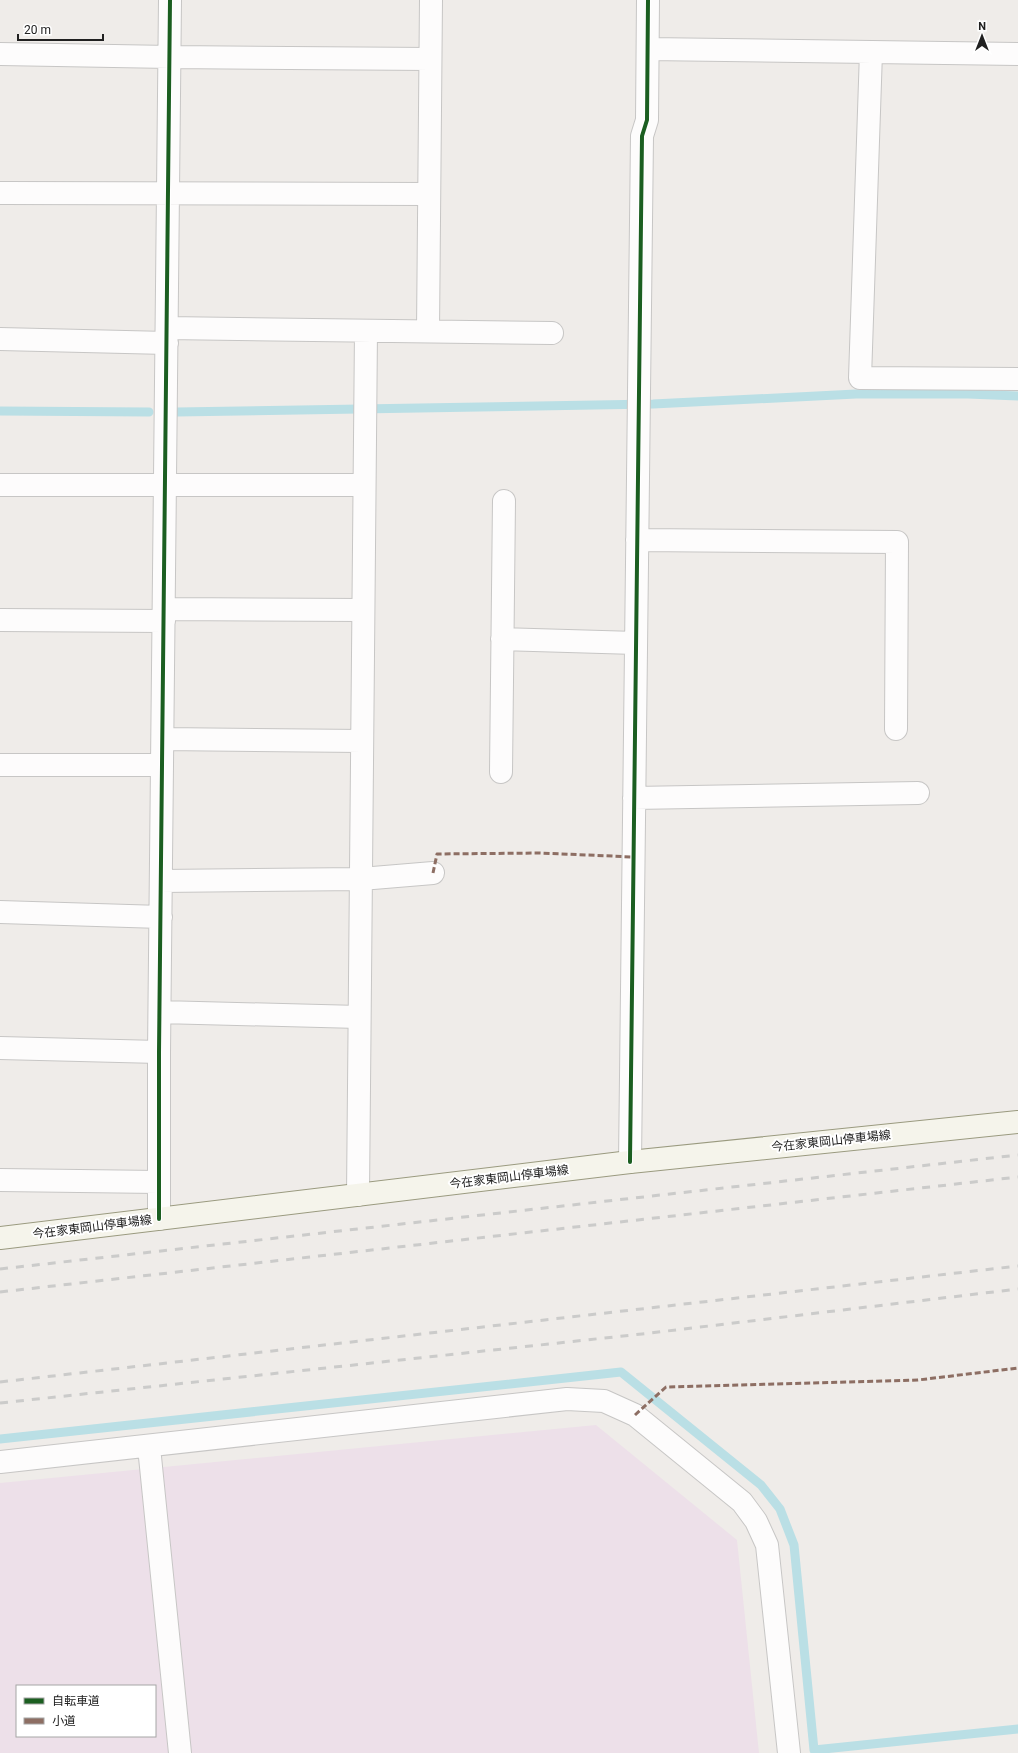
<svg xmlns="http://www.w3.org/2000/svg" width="1018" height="1753" font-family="Roboto,'Noto Sans JP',sans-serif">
<rect width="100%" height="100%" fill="#efece9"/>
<path fill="#ede0e9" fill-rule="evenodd" d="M596,1425L737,1540L759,1753H0V1483ZM17,1686H155V1736H17Z"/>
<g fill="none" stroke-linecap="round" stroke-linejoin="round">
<path stroke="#badfe5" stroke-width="9" d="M0,411L149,412
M177,412L653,404L856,394H968L1018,396
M0,1439L621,1372L761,1485L780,1509L794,1545L814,1750L1018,1729"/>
<g stroke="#c7c6c5" stroke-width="24">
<path id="minor" d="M648,49L1018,54
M871,52L860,378L1018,379
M0,54L170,57L430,59
M0,193L429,194
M167,328L552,333
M428,331L431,0
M0,339L167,343
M0,485H364
M637,540L897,542L896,729
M164,609L363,610
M0,620L164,621
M502,639L636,643
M163,739L362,741
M0,765H162
M501,772L504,501
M634,798L918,793
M161,881L361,879L433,873
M0,912L161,917
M160,1012L359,1017
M0,1048L159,1052
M630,1162L642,136L647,120L648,0
M0,1180L158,1182
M358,1195L366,331
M159,1219V1052L170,0"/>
</g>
<g stroke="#c7c6c5" stroke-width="24">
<path id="tertiary" d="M149,1447L180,1753
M0,1462L567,1399L604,1401L635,1415L742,1502L756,1521L767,1545L789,1753"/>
</g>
<g stroke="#9a9a7f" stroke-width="24">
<path id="secondary" d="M0,1238L630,1162L1018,1122"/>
</g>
<use href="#minor" stroke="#fdfcfc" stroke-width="22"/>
<use href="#tertiary" stroke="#fdfcfc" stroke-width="22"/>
<use href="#secondary" stroke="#f5f4eb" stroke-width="22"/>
<path stroke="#cbcbca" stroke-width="3" stroke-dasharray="8 8" stroke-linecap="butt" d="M0,1269L1018,1155
M0,1292L1018,1177
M0,1382L1018,1266
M0,1403L642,1334L1018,1289"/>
<path stroke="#8d6e63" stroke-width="3" stroke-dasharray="6 3" stroke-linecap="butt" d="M433,873L437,854L540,853L633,857
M635,1415L666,1387L918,1380L1018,1368"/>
<g stroke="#fff" stroke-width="6">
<path id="cycleway" d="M630,1162L642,136L647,120L648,0
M159,1219V1052L170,0"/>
</g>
<use href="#cycleway" stroke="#1b5e20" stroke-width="4"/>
</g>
<g text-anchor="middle" stroke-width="4" stroke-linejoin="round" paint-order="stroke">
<g font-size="12" fill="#202020" stroke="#fff">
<text transform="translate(831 1141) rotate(-6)" y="4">今在家東岡山停車場線</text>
<text transform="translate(509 1177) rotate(-7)" y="4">今在家東岡山停車場線</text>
<text transform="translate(92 1227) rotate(-7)" y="4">今在家東岡山停車場線</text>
</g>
</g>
<rect x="16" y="1685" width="140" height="52" fill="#ffffff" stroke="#a6a6a6"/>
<rect x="24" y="1698" width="20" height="6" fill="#1b5e20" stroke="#a6a6a6"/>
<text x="52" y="1705" font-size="12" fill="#202020">自転車道</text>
<rect x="24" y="1718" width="20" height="6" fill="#8d6e63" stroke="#a6a6a6"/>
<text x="52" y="1725" font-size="12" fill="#202020">小道</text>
<g transform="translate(982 36)" stroke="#ffffff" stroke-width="3" paint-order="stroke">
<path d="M0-3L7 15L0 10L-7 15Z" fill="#202020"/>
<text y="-6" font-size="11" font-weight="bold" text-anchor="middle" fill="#202020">N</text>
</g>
<path d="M18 34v6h85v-6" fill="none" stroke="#202020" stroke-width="2"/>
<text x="24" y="34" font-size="12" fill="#202020" stroke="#ffffff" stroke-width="3" paint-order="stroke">20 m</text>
</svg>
